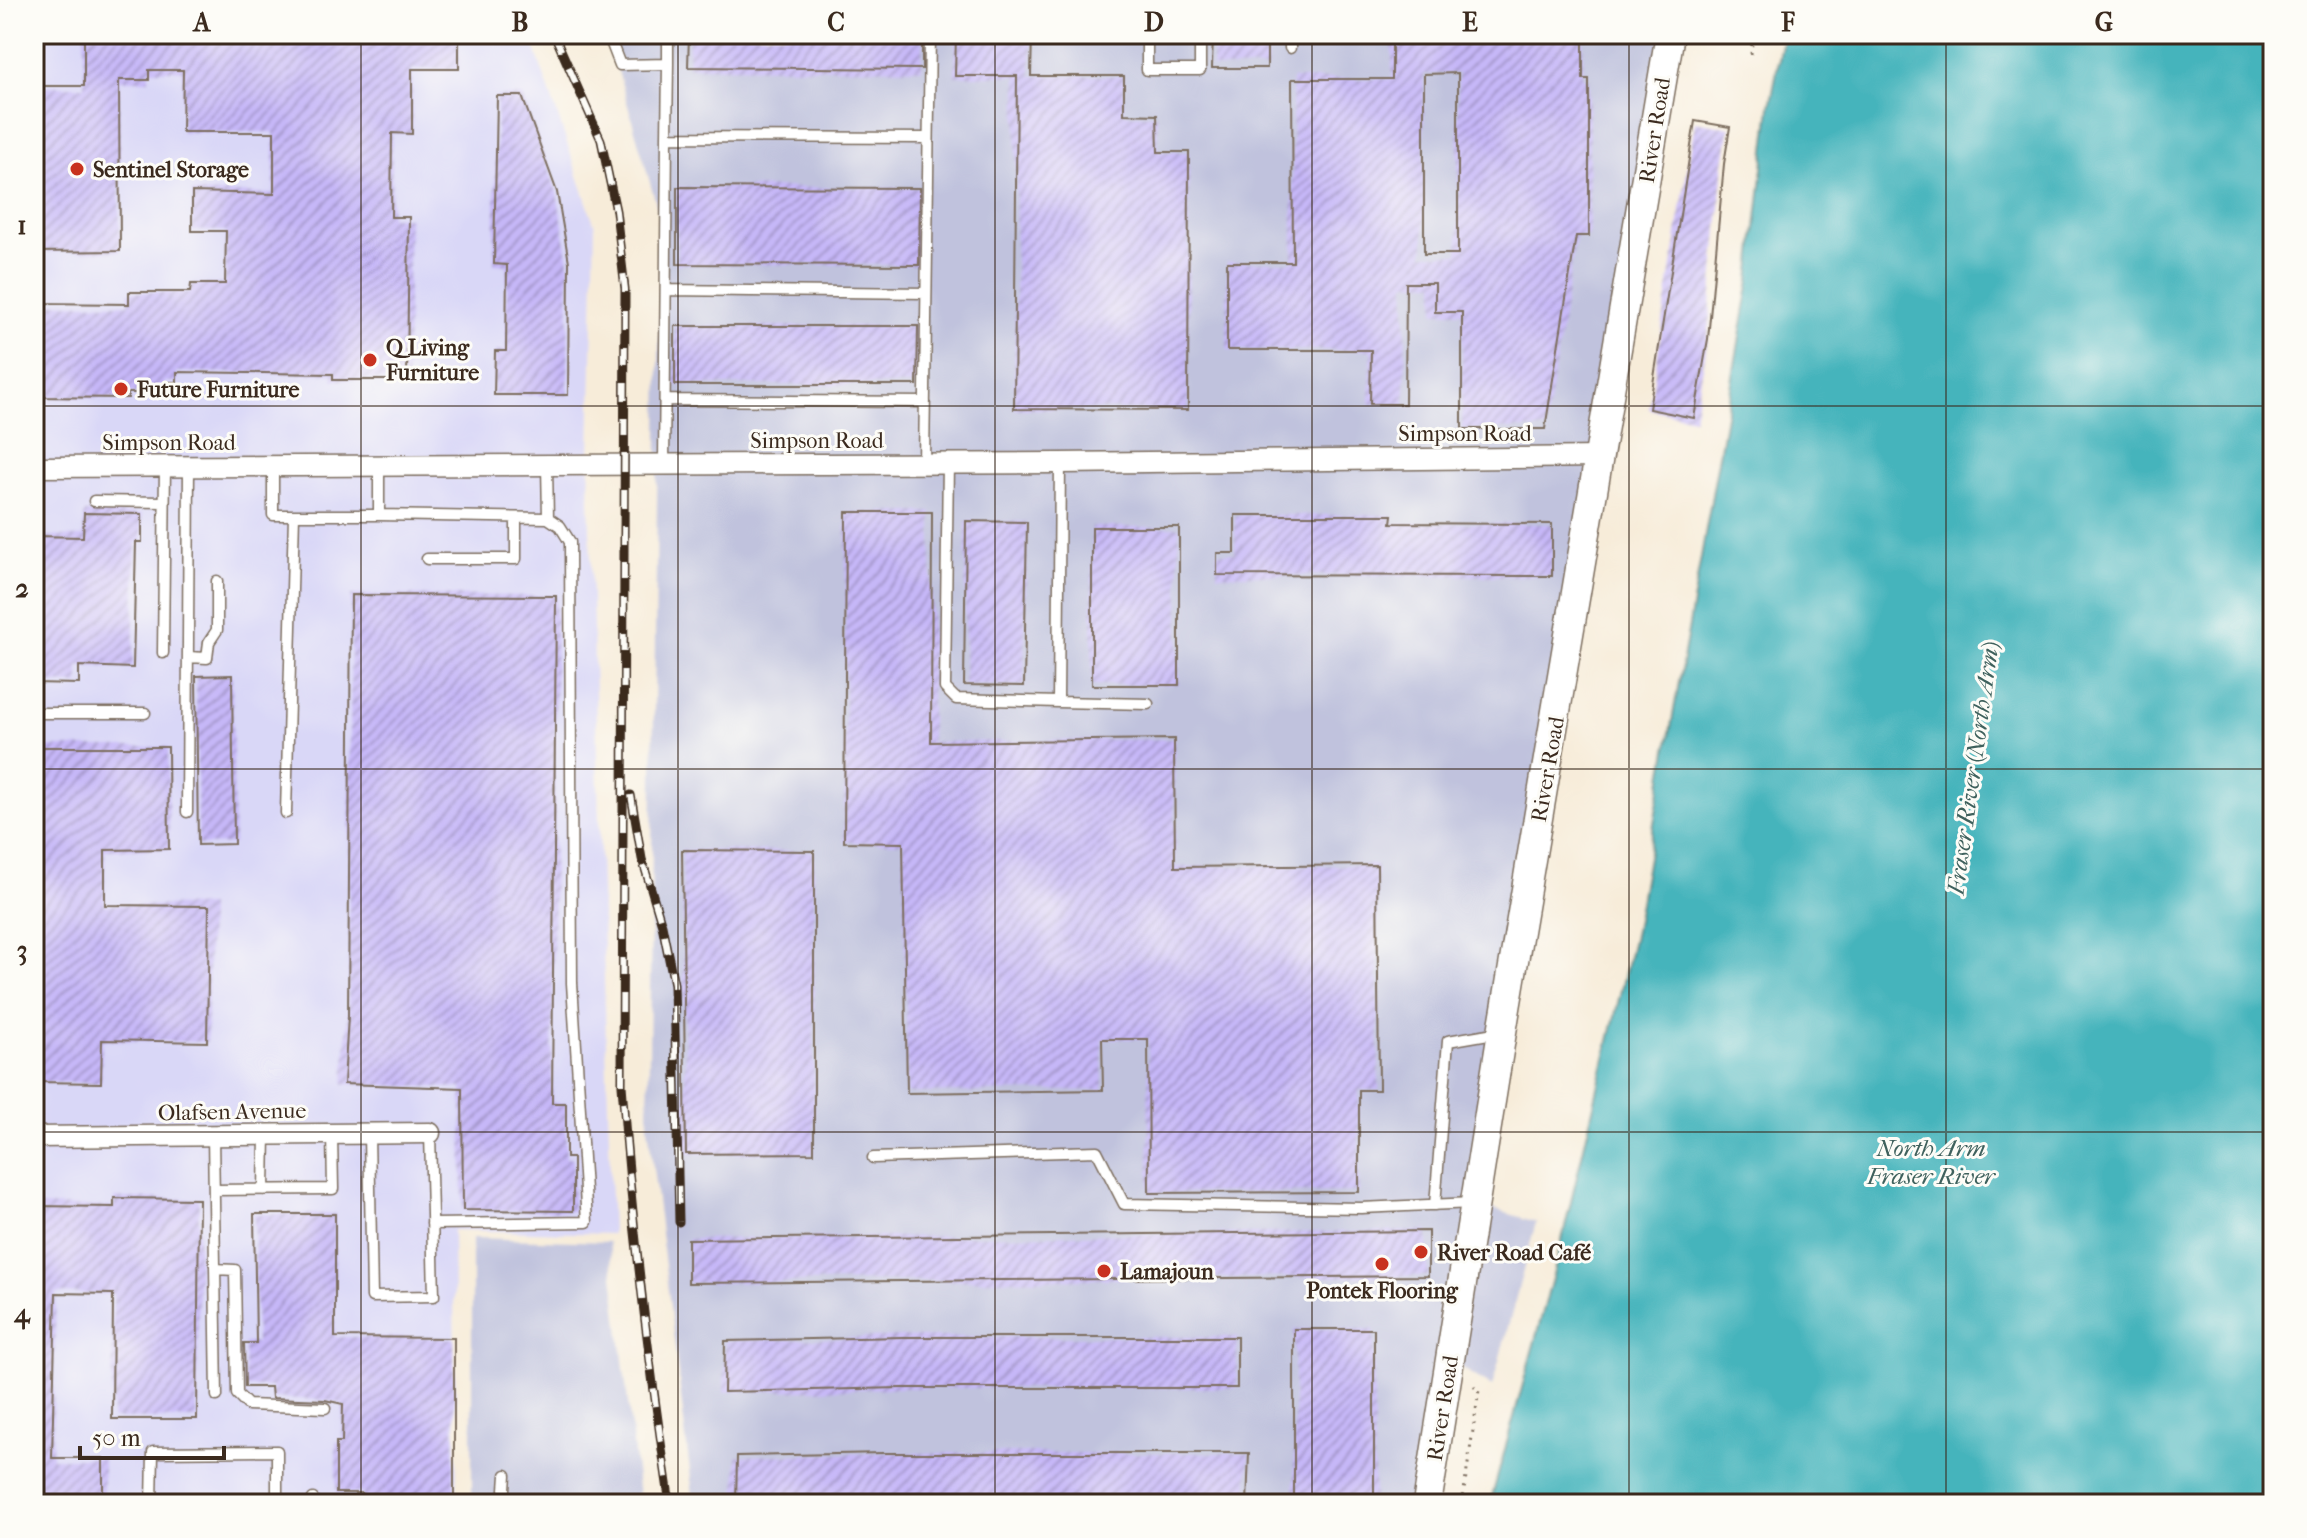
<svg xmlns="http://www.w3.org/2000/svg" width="2307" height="1538" font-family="'IM FELL French Canon',serif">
<defs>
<pattern id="building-hatch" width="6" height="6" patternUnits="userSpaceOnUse" patternTransform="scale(2)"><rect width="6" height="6" fill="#c6b7f8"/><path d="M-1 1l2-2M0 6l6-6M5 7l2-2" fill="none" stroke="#a295c8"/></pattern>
</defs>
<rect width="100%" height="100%" fill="#fdfcf7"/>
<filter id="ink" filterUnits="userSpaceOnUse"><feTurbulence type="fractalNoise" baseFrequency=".0125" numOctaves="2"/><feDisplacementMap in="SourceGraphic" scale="16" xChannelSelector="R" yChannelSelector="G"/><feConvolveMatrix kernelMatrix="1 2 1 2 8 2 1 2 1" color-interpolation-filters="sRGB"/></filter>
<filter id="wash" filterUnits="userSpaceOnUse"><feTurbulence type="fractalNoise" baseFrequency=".006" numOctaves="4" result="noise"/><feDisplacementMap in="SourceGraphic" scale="32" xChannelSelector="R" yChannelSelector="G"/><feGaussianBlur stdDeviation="1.8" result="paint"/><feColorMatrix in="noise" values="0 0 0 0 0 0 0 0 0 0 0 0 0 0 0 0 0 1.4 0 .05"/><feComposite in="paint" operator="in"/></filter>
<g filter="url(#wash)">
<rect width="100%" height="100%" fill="#f7ecd9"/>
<path fill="#d9d7f7" d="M34,34H530L595,226L589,500L612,1234L453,1230L457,1504H34Z"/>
<path fill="#c0c2dd" d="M604,34H1670L1427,1504H694L648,1126L661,221L618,71Z
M1483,1206L1536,1222L1492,1387L1455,1363Z
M472,1238L609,1242L640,1504H472Z"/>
<path fill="#44b4bc" stroke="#406f6d" stroke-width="2" d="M1784,34H2273V1504H1490L1558,1257L1635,931L1750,280L1770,107Z"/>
<g id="blocks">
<path fill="url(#building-hatch)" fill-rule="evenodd" d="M84,34H459V69H412V134L392,133L391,217H409L407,380H333V374L177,372V382H165V393H128V398L34,397V303L129,304V292H190L191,284H225L226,231H192V192L274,194V132H182L183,70H149V80H119L120,251L34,252V86H84Z
M689,34H922V69L688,67Z
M956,34H1032L1031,76H1124V114L1157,115L1158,152H1189L1188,410L1014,409L1017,76H955Z
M1213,34H1267V68H1212Z
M1392,34H1583V79H1589V236H1576L1545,429H1462V312H1435V283H1406L1405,404H1370L1371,350H1227V262H1293L1292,79H1392ZM1458,73V254H1424V74Z
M497,96H522L557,192L569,262L568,395H494L495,351H506L507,265L494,264Z
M1695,121L1730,127L1724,164L1708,339L1694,418L1649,409Z
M677,187L920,188L919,265L677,264Z
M675,326H918L917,385H675Z
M846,512H932L931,742L1174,739L1175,867L1377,865L1379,1090H1359V1192L1149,1193L1148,1039H1102L1103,1090L907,1093L903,843L844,842Z
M84,513L142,514V542H136L133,668L79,666V684L34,683V536L83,537Z
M1235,515H1392L1391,523L1552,524V576L1217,575V553H1235Z
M966,521L1027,522L1024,686L964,685Z
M1092,527H1179V685H1092Z
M351,595L556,596L552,1103H566V1158H573V1211L463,1210L462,1088L344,1084L348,1016Z
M232,675L234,844L198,845L196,676Z
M34,747H168L169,849L105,850V905L209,906L207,1042L102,1040L101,1083L36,1082L40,848H34Z
M682,850L814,851V1153L686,1154Z
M114,1198L199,1199L197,1419H112L113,1294L56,1293L52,1458H103V1497L79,1498V1504H34V1206L114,1207Z
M254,1214H335V1337L454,1338V1504H362V1493H336V1442H342L343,1404L325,1400L272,1398L271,1387H245L244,1343H256Z
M1428,1231V1276L688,1283V1239Z
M1294,1329H1374V1504H1294Z
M903,1337H1237V1388H902L724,1392L725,1341Z
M883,1453H1249L1247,1504H736L737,1456Z"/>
</g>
</g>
<g filter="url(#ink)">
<use href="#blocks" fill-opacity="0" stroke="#7d6e5f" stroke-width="2"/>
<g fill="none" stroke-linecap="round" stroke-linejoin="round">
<g stroke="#7d6e5f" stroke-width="13">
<path id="lane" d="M608,34L620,65L668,64V34
M1147,34V70H1200V34
M1290,48V34
M667,137L668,64
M666,290L926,293
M665,400L925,402
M924,463L930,34
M948,463L945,688L956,699L1058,702
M1060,463L1058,702L1148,704
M664,464L667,137L928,138
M379,465V515L548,518
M273,466V515H379
M94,501L164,502
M427,559H516V518
M163,653L165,466
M188,657L207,658L209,642L217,630V581
M34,713H145
M187,812L189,466
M286,813L294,515
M369,1134L372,1297L434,1296L430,1133
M213,1135L217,1396
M873,1158L1097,1151L1124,1204L1361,1208L1473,1203
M214,1190L333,1189L332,1134
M264,1190L265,1135
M1435,1205L1448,1041L1500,1032
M432,1224L587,1222L572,983L570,542L560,526L548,518L547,465
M215,1269L235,1270L237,1394L248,1405L325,1408
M152,1502H277
M152,1504L153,1452L277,1451V1504
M313,1504V1499
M504,1504L506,1475"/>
</g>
<g stroke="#7d6e5f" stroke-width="23">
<path id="street" d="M34,467L1060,463L1600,457
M34,1137L430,1133"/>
</g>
<g stroke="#7d6e5f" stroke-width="31">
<path id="secondary" d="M1427,1504L1502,1032L1670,34"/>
</g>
<path stroke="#7d6e5f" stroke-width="3" stroke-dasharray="2 6" stroke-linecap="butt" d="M1751,54L1753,34
M1462,1504L1479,1390L1471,1385"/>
<use href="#lane" stroke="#fff" stroke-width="10"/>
<use href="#street" stroke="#fff" stroke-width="20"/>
<use href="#secondary" stroke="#fff" stroke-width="28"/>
<g stroke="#3b2a1e" stroke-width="9">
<path id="rail" d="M554,34L601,140L616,211L625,289L622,1085C632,1225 649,1365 670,1504
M631,795L642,859L662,925L674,984L679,1222"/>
</g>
<use href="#rail" stroke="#fdfcf7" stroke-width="6" stroke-dasharray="18" stroke-linecap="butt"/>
</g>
</g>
<path fill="none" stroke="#3b2a1e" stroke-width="2" stroke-opacity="0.55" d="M361,34V1504M678,34V1504M995,34V1504M1312,34V1504M1629,34V1504M1946,34V1504M34,406H2273M34,769H2273M34,1132H2273"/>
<g fill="#c8321e" stroke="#fdfcf7" stroke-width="3">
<circle cx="77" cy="169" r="8"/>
<circle cx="370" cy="360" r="8"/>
<circle cx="121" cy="389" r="8"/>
<circle cx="1421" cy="1252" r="8"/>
<circle cx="1382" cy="1264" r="8"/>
<circle cx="1104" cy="1271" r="8"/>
</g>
<g text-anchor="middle" stroke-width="6" stroke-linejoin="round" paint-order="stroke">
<g font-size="22" fill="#3b2a1e" stroke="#fdfcf7">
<text transform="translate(1654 130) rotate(-81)" y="8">River Road</text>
<text x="1465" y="441">Simpson Road</text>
<text x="817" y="448">Simpson Road</text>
<text x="169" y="450">Simpson Road</text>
<text transform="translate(1547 769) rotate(-80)" y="8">River Road</text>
<text transform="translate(232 1111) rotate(-1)" y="8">Olafsen Avenue</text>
<text transform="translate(1442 1408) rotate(-81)" y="8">River Road</text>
</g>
<g font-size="22" font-weight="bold" fill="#3b2a1e" stroke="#fdfcf7" text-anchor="start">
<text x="93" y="177">Sentinel Storage</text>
<text x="386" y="355">Q Living<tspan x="386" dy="25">Furniture</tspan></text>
<text x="137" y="397">Future Furniture</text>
<text x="1437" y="1260">River Road Café</text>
<text x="1120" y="1279">Lamajoun</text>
<text x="1382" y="1298" text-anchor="middle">Pontek Flooring</text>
</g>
<g font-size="24" font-style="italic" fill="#3f615d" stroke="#fdfcf7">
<text transform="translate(1973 768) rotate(-82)" y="8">Fraser River (North Arm)</text>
<text x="1931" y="1156">North Arm<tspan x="1931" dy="28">Fraser River</tspan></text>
</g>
</g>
<rect width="2307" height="1538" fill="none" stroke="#fdfcf7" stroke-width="88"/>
<path d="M80 1446v12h144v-12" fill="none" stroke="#3b2a1e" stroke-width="4"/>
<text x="92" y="1446" font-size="24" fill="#3b2a1e" stroke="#fdfcf7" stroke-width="6" paint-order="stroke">50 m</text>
<rect x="44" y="44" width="2219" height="1450" fill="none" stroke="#3b2a1e" stroke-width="3"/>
<g font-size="26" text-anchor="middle" font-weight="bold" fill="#3b2a1e">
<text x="202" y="31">A</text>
<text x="520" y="31">B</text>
<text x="836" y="31">C</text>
<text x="1154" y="31">D</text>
<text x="1470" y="31">E</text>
<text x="1788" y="31">F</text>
<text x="2104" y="31">G</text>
<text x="22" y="234">1</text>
<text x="22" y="597">2</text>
<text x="22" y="959">3</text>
<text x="22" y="1322">4</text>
</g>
</svg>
